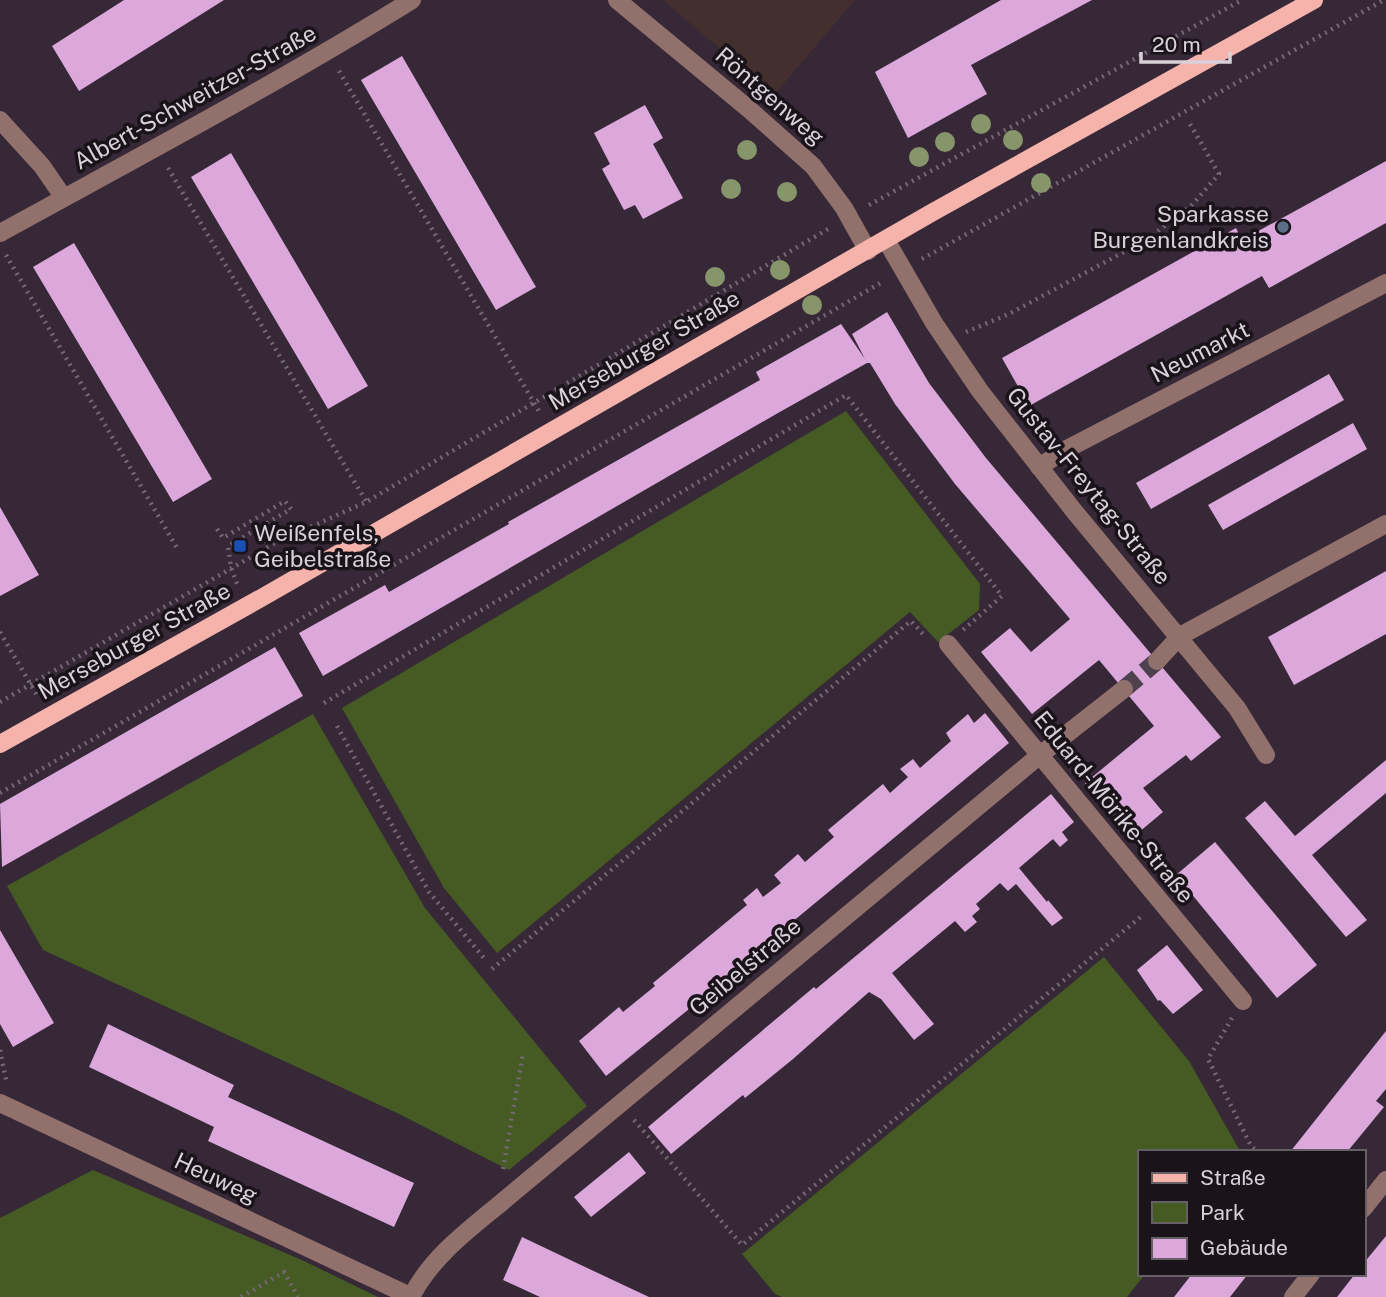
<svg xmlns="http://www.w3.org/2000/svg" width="1386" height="1297" font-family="'Public Sans',sans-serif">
<rect width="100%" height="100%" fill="#362836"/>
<path fill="#442f2f" d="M663,0H855L774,95Z"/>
<path fill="#465a23" d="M846,411L980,584L979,610L938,642L910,612L497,953L444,888L342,708Z
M313,714L425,908L587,1106L509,1170L397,1113L43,950L7,886Z
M1104,957L1189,1061L1240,1151L1139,1152V1274H1145L1127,1297H782L775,1294L742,1254Z
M93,1170L304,1261L378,1297H0V1218Z"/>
<path fill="#dca7db" d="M124,0H224L79,91L52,46Z
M1001,0H1092L971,65L987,94L908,138L875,72Z
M402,56L536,287L496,310L361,80Z
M645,105L663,138L653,144L683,198L643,219L635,205L624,210L602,169L610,164L594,133Z
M231,153L368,386L328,409L191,177Z
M1386,161V223L1269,288L1262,276L1029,406L1002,358L1236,228L1242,240Z
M74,243L212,479L173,502L33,267Z
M887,312L929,383L986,458L1221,737L1191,761L1186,755L1143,788L1163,812L1132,838L1085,783L1154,726L1099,660L1032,714L981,652L1010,628L1031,652L1070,619L955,484L895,404L870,363H867L778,413L323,676L299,633L385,585L389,592L509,524L508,522L760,380L756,372L841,324L865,359L852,334Z
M1329,374L1344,400L1151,509L1136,483Z
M1353,423L1367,449L1223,530L1208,505Z
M0,507L39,575L0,596Z
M1386,571V634L1294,685L1268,637Z
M275,647L303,696L2,867L0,804Z
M985,713L1009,743L774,937L776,939L606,1076L579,1041L619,1007L623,1012L655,986L653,983L747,905L743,900L757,888L763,897L781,883L774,875L798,854L805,862L834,837L828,830L883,784L890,793L908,777L900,769L913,759L920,768L951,741L946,733L968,714L974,723Z
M1386,760V793L1312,855L1367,920L1346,937L1245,818L1265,801L1295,836Z
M1051,794L1074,822L1062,832L1068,840L1060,847L1053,839L1019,868L1047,902L1048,900L1063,918L1052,926L1016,884L1008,891L1000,883L976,904L980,909L972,916L977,922L965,932L955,921L892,973L934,1024L914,1040L881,999L869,992L793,1059L745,1098L743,1095L671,1154L648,1127L814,987L816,989Z
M1215,842L1317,965L1277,998L1176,875Z
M0,930L54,1023L13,1047L0,1024Z
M1167,945L1203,990L1173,1014L1160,1000L1158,1001L1137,970Z
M108,1024L234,1085L228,1097L414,1183L394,1227L208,1141L214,1127L89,1067Z
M1386,1031V1089L1376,1101L1384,1107L1347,1152H1290Z
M629,1152L646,1173L591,1217L574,1197Z
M1386,1236V1297H1337L1355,1274H1363V1264Z
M522,1237L583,1266L649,1297H540L503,1280Z
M1192,1274H1248L1230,1297H1174Z"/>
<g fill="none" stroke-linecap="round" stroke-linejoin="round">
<path stroke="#4e414e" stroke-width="18" stroke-dasharray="18 9" stroke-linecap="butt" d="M1124,689L1157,661"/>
<path stroke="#746874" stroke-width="4.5" stroke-dasharray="2 5" stroke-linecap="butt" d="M339,71L540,413
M168,168L367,503
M869,205L1242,0
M6,255L177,548
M922,259L1384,0
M966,332L1009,314L1146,240L1191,206L1219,174L1190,124
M217,529L223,538L285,501L291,509L228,546L231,568L238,586
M0,632L38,697
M0,702L275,543L366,502L828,229
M324,703L846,395L1002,596L963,630
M337,726L429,892L484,958
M0,793L884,281
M492,969L911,621L926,637
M1232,1018L1208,1059L1251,1146L1258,1152
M0,1050L6,1080
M634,1120L742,1245L1143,915
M503,1169L523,1053
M241,1297L284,1272L298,1297"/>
<path stroke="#92716d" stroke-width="18" d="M617,0L750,110L813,166L844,208L868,251
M0,120L42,166L64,198
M0,233C138,157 278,83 412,0
M886,240L934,323L980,391L1074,511L1237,708L1266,755
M1039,467L1065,450L1386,283
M948,644L1243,1001
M1157,661L1180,636L1386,524
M0,1103L412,1297
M1363,1209L1386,1180
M411,1297C434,1252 477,1224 514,1192L1040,755L1124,689
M1293,1297L1311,1274"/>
<path stroke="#f6b3ac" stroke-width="18" d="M0,744L263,597L933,212L1314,0"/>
</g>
<g fill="#87956a">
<circle cx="981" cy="124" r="10"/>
<circle cx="1013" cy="140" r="10"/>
<circle cx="945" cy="142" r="10"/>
<circle cx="747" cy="150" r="10"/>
<circle cx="919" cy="157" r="10"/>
<circle cx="1041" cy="183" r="10"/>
<circle cx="731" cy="189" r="10"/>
<circle cx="787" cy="192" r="10"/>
<circle cx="780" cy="270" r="10"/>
<circle cx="715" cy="277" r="10"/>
<circle cx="812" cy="305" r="10"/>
</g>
<circle fill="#5c6f8a" stroke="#1a141a" stroke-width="2.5" cx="1283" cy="227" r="7"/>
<rect fill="#1a4fb4" stroke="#1a141a" stroke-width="2.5" x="233" y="539" width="14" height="14" rx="3.5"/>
<g text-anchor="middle" stroke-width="7" stroke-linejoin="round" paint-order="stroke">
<g font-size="23" fill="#d9d0d9" stroke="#1a141a">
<text transform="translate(770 96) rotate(41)" y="8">Röntgenweg</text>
<text transform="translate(195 97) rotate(-29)" y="8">Albert-Schweitzer-Straße</text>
<text transform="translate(644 350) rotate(-30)" y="8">Merseburger Straße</text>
<text transform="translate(1200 352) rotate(-27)" y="8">Neumarkt</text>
<text transform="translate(1089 486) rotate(51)" y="8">Gustav-Freytag-Straße</text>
<text transform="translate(134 641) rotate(-29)" y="8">Merseburger Straße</text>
<text transform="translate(1114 807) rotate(51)" y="8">Eduard-Mörike-Straße</text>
<text transform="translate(745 967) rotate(-40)" y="8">Geibelstraße</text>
<text transform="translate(216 1178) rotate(25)" y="8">Heuweg</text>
</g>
<g font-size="23" fill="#d9d0d9" stroke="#1a141a" text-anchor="end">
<text x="1269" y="222">Sparkasse<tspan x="1269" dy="26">Burgenlandkreis</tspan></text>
<text x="254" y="541" text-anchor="start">Weißenfels,<tspan x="254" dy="26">Geibelstraße</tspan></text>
</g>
</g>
<rect x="1138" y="1150" width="228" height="126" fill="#1a141a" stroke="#665f66" stroke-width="2"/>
<rect x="1152" y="1173" width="35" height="10" fill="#f6b3ac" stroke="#665f66" stroke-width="2"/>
<text x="1200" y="1185" font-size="21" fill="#d9d0d9">Straße</text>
<rect x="1152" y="1202" width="35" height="21" fill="#465a23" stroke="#665f66" stroke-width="2"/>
<text x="1200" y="1220" font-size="21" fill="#d9d0d9">Park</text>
<rect x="1152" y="1238" width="35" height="21" fill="#dca7db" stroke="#665f66" stroke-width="2"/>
<text x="1200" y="1255" font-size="21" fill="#d9d0d9">Gebäude</text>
<path d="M1141 52v10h89v-10" fill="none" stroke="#d9d0d9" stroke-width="3.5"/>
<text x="1152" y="52" font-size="21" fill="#d9d0d9" stroke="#1a141a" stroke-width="5" paint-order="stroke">20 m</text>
</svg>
